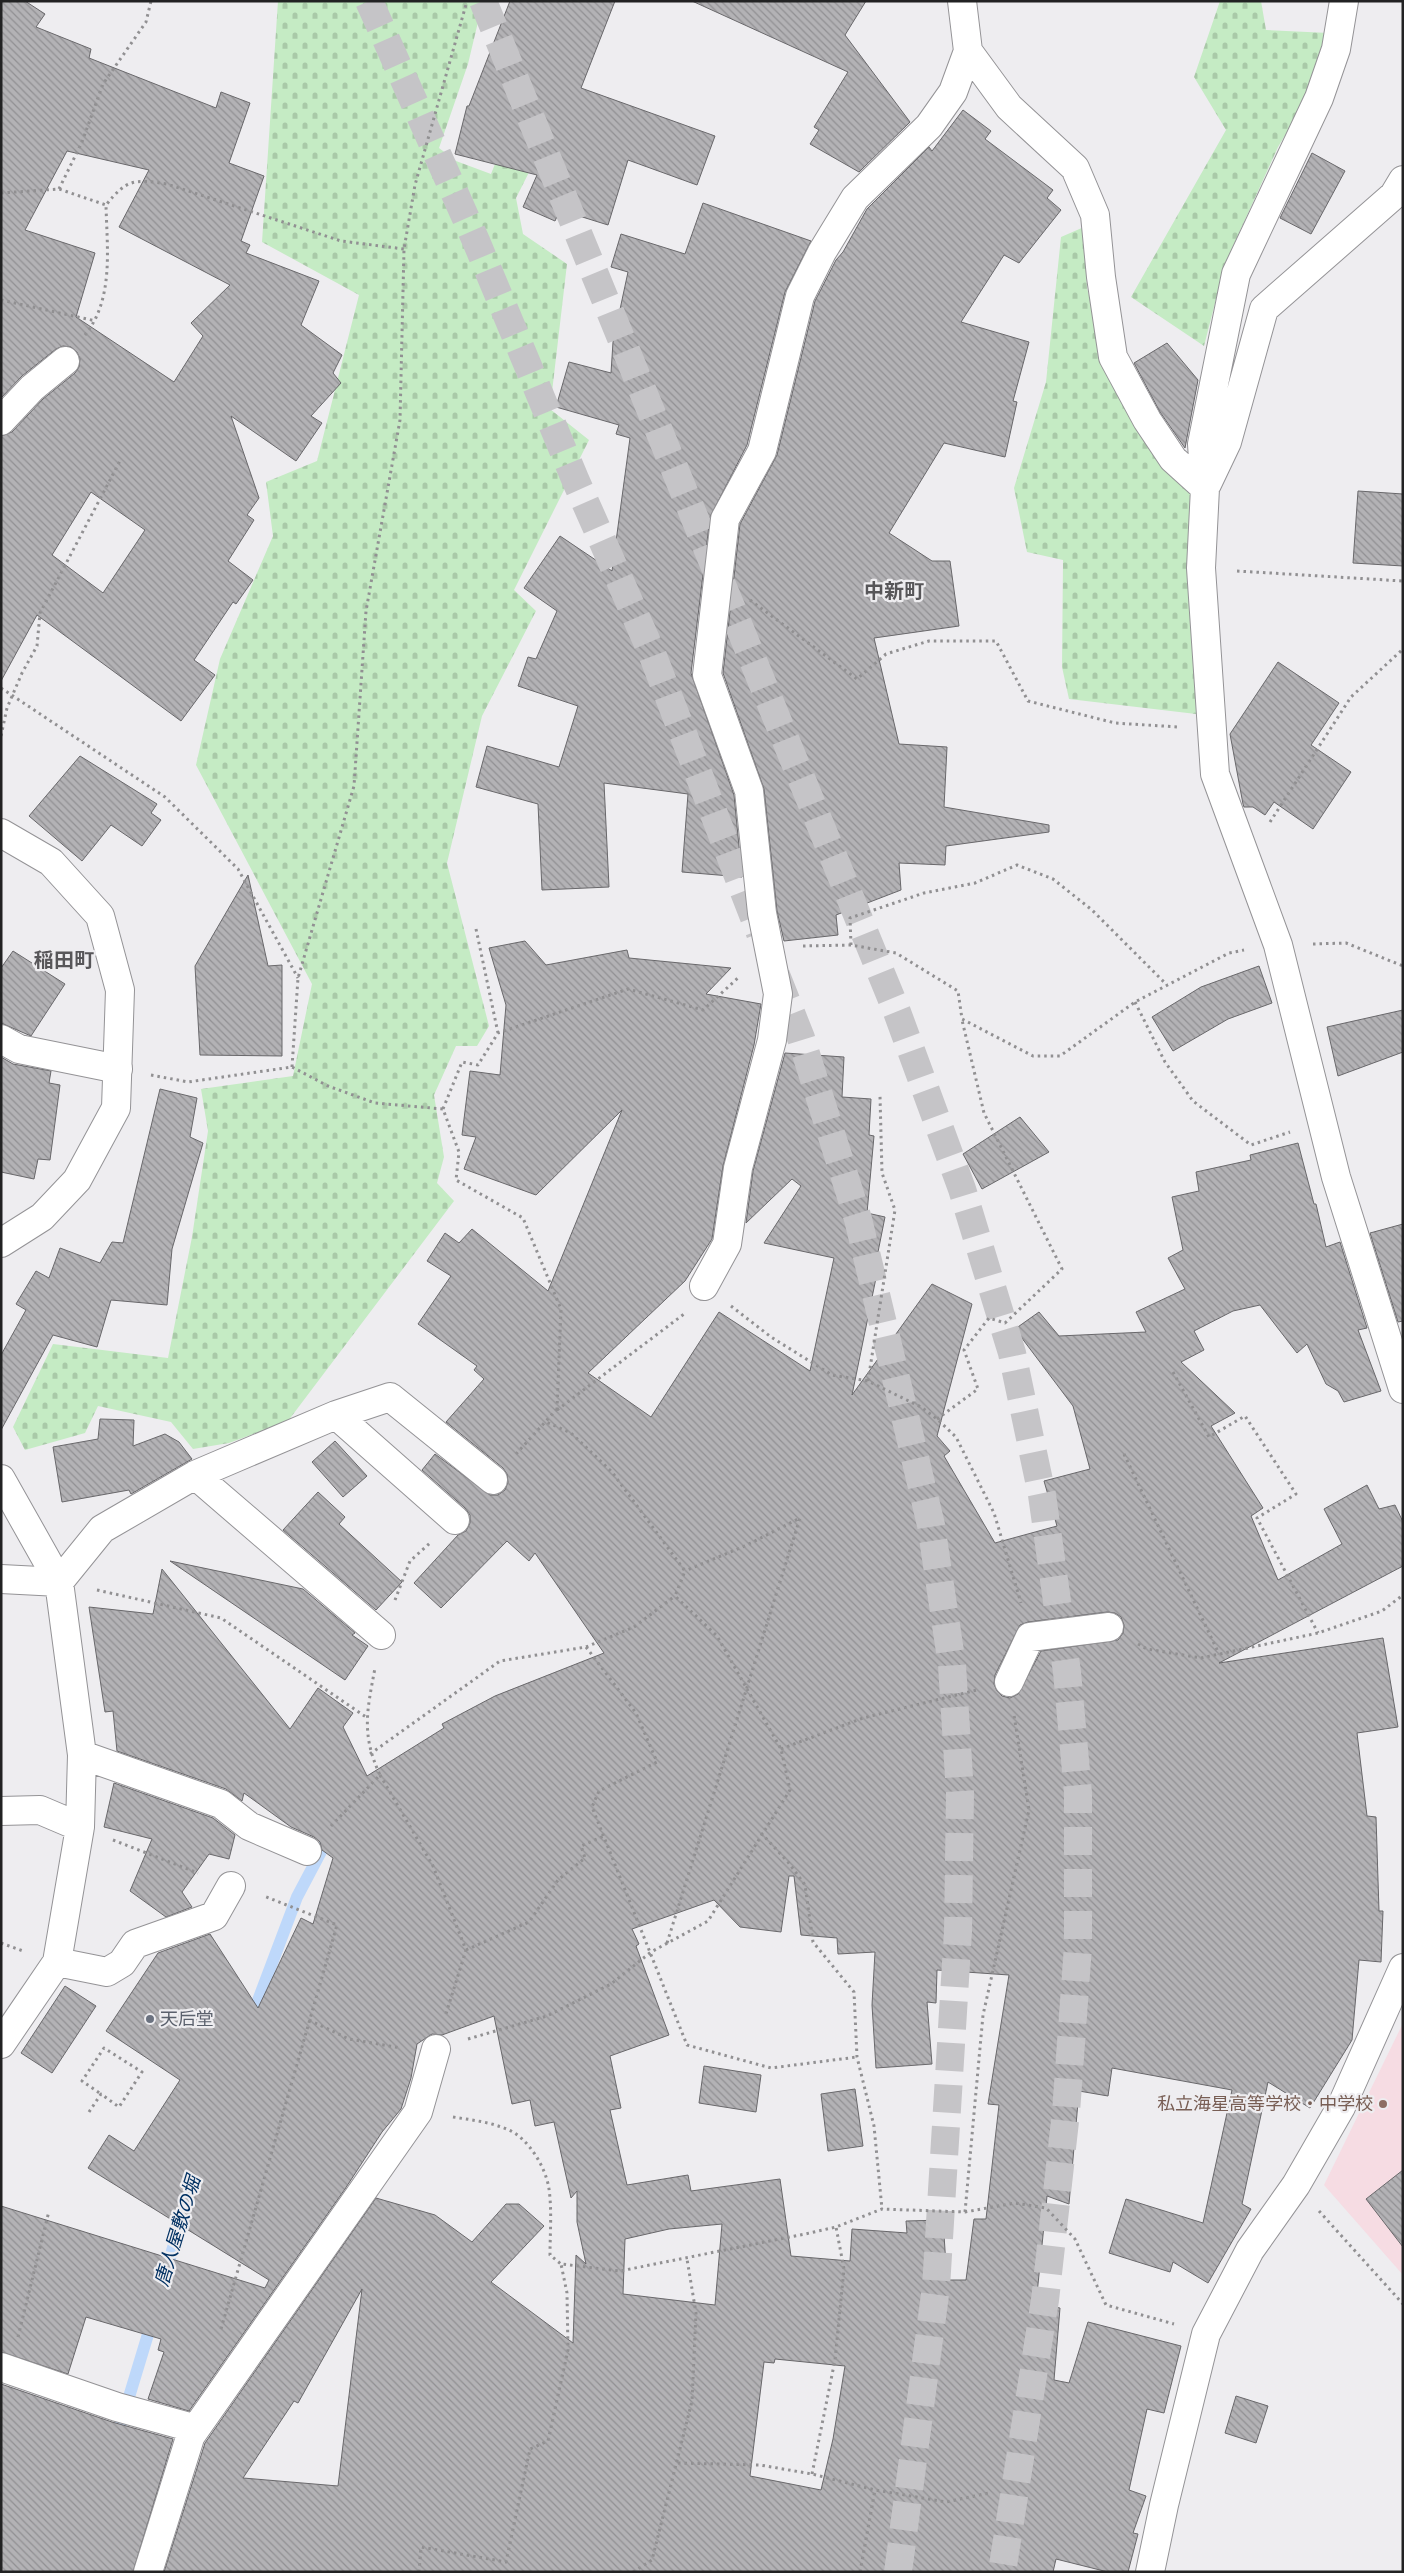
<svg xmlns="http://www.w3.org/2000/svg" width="1404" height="2573" font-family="Inter,'Noto Sans JP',sans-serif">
<defs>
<pattern id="cemetery-stones" width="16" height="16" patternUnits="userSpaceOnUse" patternTransform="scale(1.25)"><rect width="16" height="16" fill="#c5ebc4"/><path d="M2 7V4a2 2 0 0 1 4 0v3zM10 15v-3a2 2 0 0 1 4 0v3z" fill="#a9c9a8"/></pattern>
<pattern id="building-back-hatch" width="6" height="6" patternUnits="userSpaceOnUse" patternTransform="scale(1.25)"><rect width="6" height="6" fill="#b3b2b5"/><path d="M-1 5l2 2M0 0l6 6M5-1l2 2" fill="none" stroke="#919093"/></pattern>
</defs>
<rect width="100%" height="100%" fill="#eeedf0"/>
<path fill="#f6dce3" d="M1403,2023V2275L1324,2185Z"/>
<path fill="url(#cemetery-stones)" d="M278,1H483L468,64L439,148L456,161L491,174L535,64L564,103L516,198L523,234L567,264L550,409L589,440L514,590L536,611L482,716L447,863L489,1026L477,1046H456L434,1095L444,1157L437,1183L454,1201L288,1421L229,1443L193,1449L171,1422L98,1406L85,1433L25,1450L13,1427L53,1344L168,1358L192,1237L208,1131L201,1089L293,1076L312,984L196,765L220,659L273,536L266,482L317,461L359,295L262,242Z
M1220,1H1261L1266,30L1329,33L1309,95L1278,147L1225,264L1204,346L1131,297L1226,130L1194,77Z
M1084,227L1087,288L1107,365L1134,425L1193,489L1196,714L1069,699L1062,667L1063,560L1027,552L1014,488L1046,382L1061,237Z"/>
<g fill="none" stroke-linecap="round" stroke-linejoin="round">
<path stroke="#bed8fa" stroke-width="12" d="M251,2019L297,1897L325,1844
M165,2275L184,2210
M116,2440L152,2321"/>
</g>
<path fill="url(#building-back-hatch)" stroke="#69686b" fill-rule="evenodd" d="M1,1H25L45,14L36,27L91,49L89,58L216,108L221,92L250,103L229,163L264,176L241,241L250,245L246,253L319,281L301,325L342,355L333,373L341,383L311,416L322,423L296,461L231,416L259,498L247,515L254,520L228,561L253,580L236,604L233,602L194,660L215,675L181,721L37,615L1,681V436L12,432L43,399L75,373L79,367L80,359L77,352L71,347L63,346L56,349L22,376L1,398ZM67,151L149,170L119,227L230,285L191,323L203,336L174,382L76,317L95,253L25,230ZM91,492L145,530L103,593L52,555Z
M510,1H615L581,88L715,136L697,185L628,160L608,225L560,210L555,221L523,207L537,175L455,154L467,106H469Z
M692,1H866L845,35L910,122L859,172L810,144L819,130L814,127L848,72Z
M963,110L991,131L985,139L1053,190L1047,198L1061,210L1019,263L1004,255L961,322L1029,342L1013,401L1017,402L1005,457L944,443L889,533L932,561H950L959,626L874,638L899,744L947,747L944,807L1049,825V832L946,846L945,865L899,863L901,890L836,915L838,935L784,941L777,911L764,789L723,673L740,524L777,455L815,301L836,260L843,252L867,209L929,147L932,151Z
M1312,153L1345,171L1311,234L1280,218Z
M703,203L811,241L785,292L747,445L710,517L691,673L734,795L742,877L682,872L688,794L604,783L609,887L542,890L538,804L476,787L487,746L559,767L578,706L518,686L528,657L536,659L557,611L524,588L560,536L612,571L630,438L616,434L619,425L556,407L569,362L611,373L613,342L628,272L611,267L621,234L685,254Z
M1167,343L1198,380L1185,448L1160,412L1134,363Z
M1358,491L1403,494V566L1353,563Z
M1278,662L1339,703L1311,745L1351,772L1313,829L1274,802L1265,815L1253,807H1244L1243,804L1230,734Z
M80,756L157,804L151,813L161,820L142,846L111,825L82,861L29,816Z
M248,875L268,966L282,965V1056L200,1055L195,966Z
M525,941L546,965L627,950L629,958L731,968L706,994L761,1004L754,1045L723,1166L712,1239L685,1281L588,1373L651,1417L719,1312L810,1371L834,1258L764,1243L801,1186L792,1179L746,1223L753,1171L785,1053L844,1057L842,1097L871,1099L869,1135L874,1136L867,1213L885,1217L873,1277L876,1278L852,1395L932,1284L972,1304L937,1436L950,1451L944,1456L995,1543L1057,1526L1044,1481L1090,1469L1073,1406L1015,1329L1039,1312L1059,1336L1146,1332L1136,1312L1185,1289L1168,1258L1183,1250L1172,1197L1199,1191L1196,1172L1251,1160L1250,1155L1298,1143L1314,1204H1316L1326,1247L1340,1242L1367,1328L1358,1330L1381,1391L1344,1402L1338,1391L1326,1384L1307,1344L1297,1353L1260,1305L1233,1311L1194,1331L1204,1350L1181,1362L1235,1413L1211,1426L1263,1508L1251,1516L1278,1580L1342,1544L1324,1509L1367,1485L1379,1509L1395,1505L1403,1522V1566L1219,1663L1383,1638L1398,1727L1357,1733L1367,1816L1376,1817L1379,1911H1383L1381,1962L1359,1960L1352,2040L1310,2108L1268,2082L1242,2204L1251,2209L1208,2283L1173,2262L1170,2272L1109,2253L1126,2199L1203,2223L1232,2090L1112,2068L1108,2096L1079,2091L1069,2204L1047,2196L1036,2304L1060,2308L1054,2380L1069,2383L1088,2322L1181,2346L1164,2413L1147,2409L1129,2490L1146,2496L1133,2533L1138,2534L1128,2572H1108L1056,2559L1053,2572H164L205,2443L376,2198L435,2215L472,2242L506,2204H519L544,2226L491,2282L573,2343L576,2255L586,2264L577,2222V2191L571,2198L554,2122L535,2126L530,2100L512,2104L494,2016L442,2035L432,2034L417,2044L411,2078L401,2109L382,2132L345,2189L189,2411L148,2399L164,2352L158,2350L161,2339L86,2317L68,2374L1,2352V2206L265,2288L269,2280L88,2168L109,2135L134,2151L180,2080L106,2031L158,1953L210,1934L258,2008L301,1918L313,1924L333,1858L322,1850L320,1842L314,1837L291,1827L244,1793L242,1801L226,1789L117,1751L113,1711L105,1712L89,1607L153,1614L162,1569L290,1729L318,1688L353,1713L343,1727L367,1776L444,1728L442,1724L495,1696L604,1653L535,1553L529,1561L507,1541L441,1608L414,1583L458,1535L466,1531L470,1523V1515L465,1508L422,1470L435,1454L490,1495H498L505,1490L508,1482L507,1474L503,1468L446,1422L484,1379L474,1370L477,1366L418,1324L451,1276L427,1261L445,1233L459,1243L472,1229L548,1291L622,1110L536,1195L464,1169L476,1137L462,1135L470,1071L500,1075L506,1005L489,948ZM1107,1612L1115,1613L1121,1617L1124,1625L1123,1633L1118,1640L1041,1651L1018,1694L1010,1698L1002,1696L997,1691L994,1684L995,1675L1020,1625L1028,1622ZM789,1876H794L801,1935L837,1938L838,1954L875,1952L872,2005L876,2068L932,2064L927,2002L936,2003L937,1970L1009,1975L988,2104L999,2105L986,2219H974L966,2280H947L943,2220L906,2221L907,2233L852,2229L850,2261L791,2256L780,2179L691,2191L688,2175L627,2185L610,2110L621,2108L610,2056L669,2035L636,1946L639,1944L632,1929L714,1900L740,1927L781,1932ZM722,2224L715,2305L623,2294L625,2239L669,2229ZM362,2289L338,2486L243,2478L294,2401L298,2403ZM775,2359L845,2366L833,2439L821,2490L750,2476L764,2362L774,2363Z
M13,951L65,984L31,1036L1,1023V968Z
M1259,966L1272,1003L1228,1019L1173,1051L1152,1017L1201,987Z
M1403,1010V1052L1338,1076L1327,1027Z
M1,1057L13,1064L51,1071L49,1083L60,1085L50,1160L38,1159L34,1179L1,1172Z
M160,1089L197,1098L190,1137L203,1143L172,1249L167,1305L111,1300L97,1347L53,1335L1,1430V1355L26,1310L16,1304L36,1271L49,1278L60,1248L100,1263L112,1242L123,1243Z
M1020,1117L1049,1152L982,1189L963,1154Z
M1403,1224V1321L1398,1322L1370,1233Z
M100,1419L134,1420L133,1446L165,1434L179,1442L192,1459L131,1494L129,1490L62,1502L53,1447L98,1439Z
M335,1441L367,1476L343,1497L312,1462Z
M318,1492L345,1517L339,1524L402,1582L376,1610L283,1530Z
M170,1561L303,1589L355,1633L352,1635L368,1646L345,1680Z
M114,1783L213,1818L235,1835L229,1859L209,1854L182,1892L192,1907L166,1917L130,1891L152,1839L104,1827Z
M65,1986L96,2006L52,2073L21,2053Z
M704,2066L761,2075L756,2112L699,2103Z
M855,2089L863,2146L828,2151L821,2094Z
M1403,2170V2247L1366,2199Z
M1,2384L112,2422L173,2439L133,2572H1Z
M1236,2396L1268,2406L1256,2443L1225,2433Z"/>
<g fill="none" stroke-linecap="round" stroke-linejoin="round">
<path stroke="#c5c4c7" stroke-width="28" stroke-dasharray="28 14" stroke-linecap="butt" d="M369,1L476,241L575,479L651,651L760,933
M483,1L897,1012L962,1189L1012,1353L1042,1495L1067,1672L1078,1793V1946L1066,2112L1045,2300L1002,2572
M776,975L801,1038L858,1219L931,1525L952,1665L960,1793L958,1931L936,2287L898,2572"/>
<g stroke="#949396" stroke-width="30">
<path id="minor" d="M962,1L968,51L1009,107L1075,168L1095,215L1101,277L1113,357L1147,420L1173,459L1205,488
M1344,1L1336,49L1319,98L1236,274L1202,444L1205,488L1201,568L1215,774L1278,945L1336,1177L1403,1389
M1,421L32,388L65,361
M1207,484L1227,442L1264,309L1394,195L1403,180
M1,1039L19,1049L118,1069
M704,1286L727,1244L738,1168L772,1040L778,994L762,913L749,791L707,675L725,519L762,451L800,296L822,252L855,198L929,126L953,92L968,51
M336,1415L455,1520
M195,1475L381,1635
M1,1579L59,1582
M1009,1682L1030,1637L1109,1627
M82,1755L221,1804L249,1826L307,1851
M1,1811L40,1810L80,1827
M57,1962L107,1972L122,1963L135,1944L214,1916L231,1886
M1,2044L57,1962L80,1827L82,1755L59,1582L102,1529L195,1475L336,1415L390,1397L493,1480
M1,2367L117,2407L193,2428L148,2572
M192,2434L418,2112L436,2049
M1150,2572L1164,2505L1206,2334L1250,2250L1296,2185L1341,2107L1403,1968"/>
</g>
<g stroke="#949396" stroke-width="30">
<path id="tertiary" d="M1,833L51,862L100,916L120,990L116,1108L77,1180L42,1217L1,1243
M1,1479L59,1582"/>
</g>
<path stroke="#919092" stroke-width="3" stroke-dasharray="2.5 4" stroke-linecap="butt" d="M59,189L82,142L103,84L146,22L151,1
M1,193L59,189L106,205
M1,300L96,321
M85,335C114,299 107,249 106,205C127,179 134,179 167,184L341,241L404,249
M1237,571L1403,581
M750,600L857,679L886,654L929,641H996L1028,701L1115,723L1178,727
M1,688L165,797L238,869L298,978
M1,736L7,708L22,673L37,646L40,613L121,459
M1270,822L1351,697L1403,649
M476,929L498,1033
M1313,944L1346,943L1403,966
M851,945L850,918L924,893L975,883L1017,865L1053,879L1092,910L1167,985
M803,946L851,945L896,953L958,991L962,1019L1033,1056H1060L1135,1002L1229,953L1244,950
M1135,1002L1165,1062L1193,1101L1251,1145L1290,1132
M292,1067L298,978L354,786L366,611L400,420L404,249L415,185L467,1
M151,1075L188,1082L292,1067L328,1086L375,1103L443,1109L459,1152L456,1180L523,1218L561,1309L557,1409
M443,1109L462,1062L478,1065L498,1033L628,989L703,1010L739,977
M731,1306L771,1337L832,1375L868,1381L921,1407L937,1419L956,1437L994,1513L1021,1603
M1173,1372L1209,1437L1245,1416L1296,1494L1257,1518L1318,1633
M868,1381L895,1210L882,1173L880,1096
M557,1410L684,1314
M937,1419L978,1389L964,1350L989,1318L1005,1323L1062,1269L984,1113L962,1020
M516,1454L557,1409
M1124,1454L1219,1654
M97,1590L221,1618L366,1717
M395,1600L410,1561L430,1543
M1138,1644L1147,1649L1201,1658L1318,1633L1382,1611L1403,1595
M586,1647L636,1713L657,1762L599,1791L592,1807L687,2045L771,2068L857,2057
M781,1749L863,1718L977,1690
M370,1754L500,1661L586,1647L634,1627L675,1596
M380,1775L433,1866L466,1950L445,2017
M331,1826L380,1775C361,1734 367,1711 375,1668
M761,1833L788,1862L805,1885L813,1942L854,1992L857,2057L874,2126L882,2209
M113,1840L198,1873
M1,1943L23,1951
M667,1943L800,1518L745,1546L685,1571
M466,1950L529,1922L558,1880L585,1858L581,1846L604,1836
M309,2020L349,2039L401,2048
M468,2039L547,2016L611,1984L651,1952L708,1921L790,1790L781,1749L717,1636L675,1596L685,1571L612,1472L571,1433L544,1421
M89,2112L101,2094L119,2107L142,2072L104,2048L82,2081L101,2094
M453,2117C472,2120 491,2122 509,2130C529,2139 546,2168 549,2189C552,2210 550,2234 550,2255L561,2264
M1319,2211L1403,2304
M965,2212L983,2015L1029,1810L1014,1715
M221,2329L337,1925L264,1896
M18,2337L49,2211
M678,2463L760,2465L812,2474L875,2490L946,2502L989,2493
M812,2474L835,2360L844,2269L836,2227
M419,2572L421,2547L506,2562L530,2449L548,2441L568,2350L567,2293L561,2264L620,2271L805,2234L836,2227L882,2209L965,2212L1015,2203L1046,2208L1075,2239L1106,2305L1174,2324
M633,2572L652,2560L692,2401L696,2313L687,2259
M860,2572L875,2490"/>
<use href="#minor" stroke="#fff" stroke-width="28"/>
<use href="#tertiary" stroke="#fff" stroke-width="28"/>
</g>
<circle fill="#6b7280" stroke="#eeedf0" stroke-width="2" cx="150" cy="2019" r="5"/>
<circle fill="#8d6e63" stroke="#eeedf0" stroke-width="2" cx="1383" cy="2104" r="5"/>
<g text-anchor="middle" stroke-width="4.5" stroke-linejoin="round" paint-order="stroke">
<g font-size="18" fill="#5b616d" stroke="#eeedf0" text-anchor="start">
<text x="160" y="2025">天后堂</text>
</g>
<g font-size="18" fill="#785e54" stroke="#eeedf0" text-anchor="end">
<text x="1373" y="2110">私立海星高等学校・中学校</text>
</g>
<g font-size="19" font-style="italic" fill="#023162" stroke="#eeedf0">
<text transform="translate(177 2231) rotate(-73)" y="7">唐人屋敷の堀</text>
</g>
<g font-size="20" font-weight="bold" fill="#575659" stroke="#eeedf0">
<text x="894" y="598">中新町</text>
<text x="64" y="967">稲田町</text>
</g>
</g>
<rect width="1404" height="2573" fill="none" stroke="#222223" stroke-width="5"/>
</svg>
